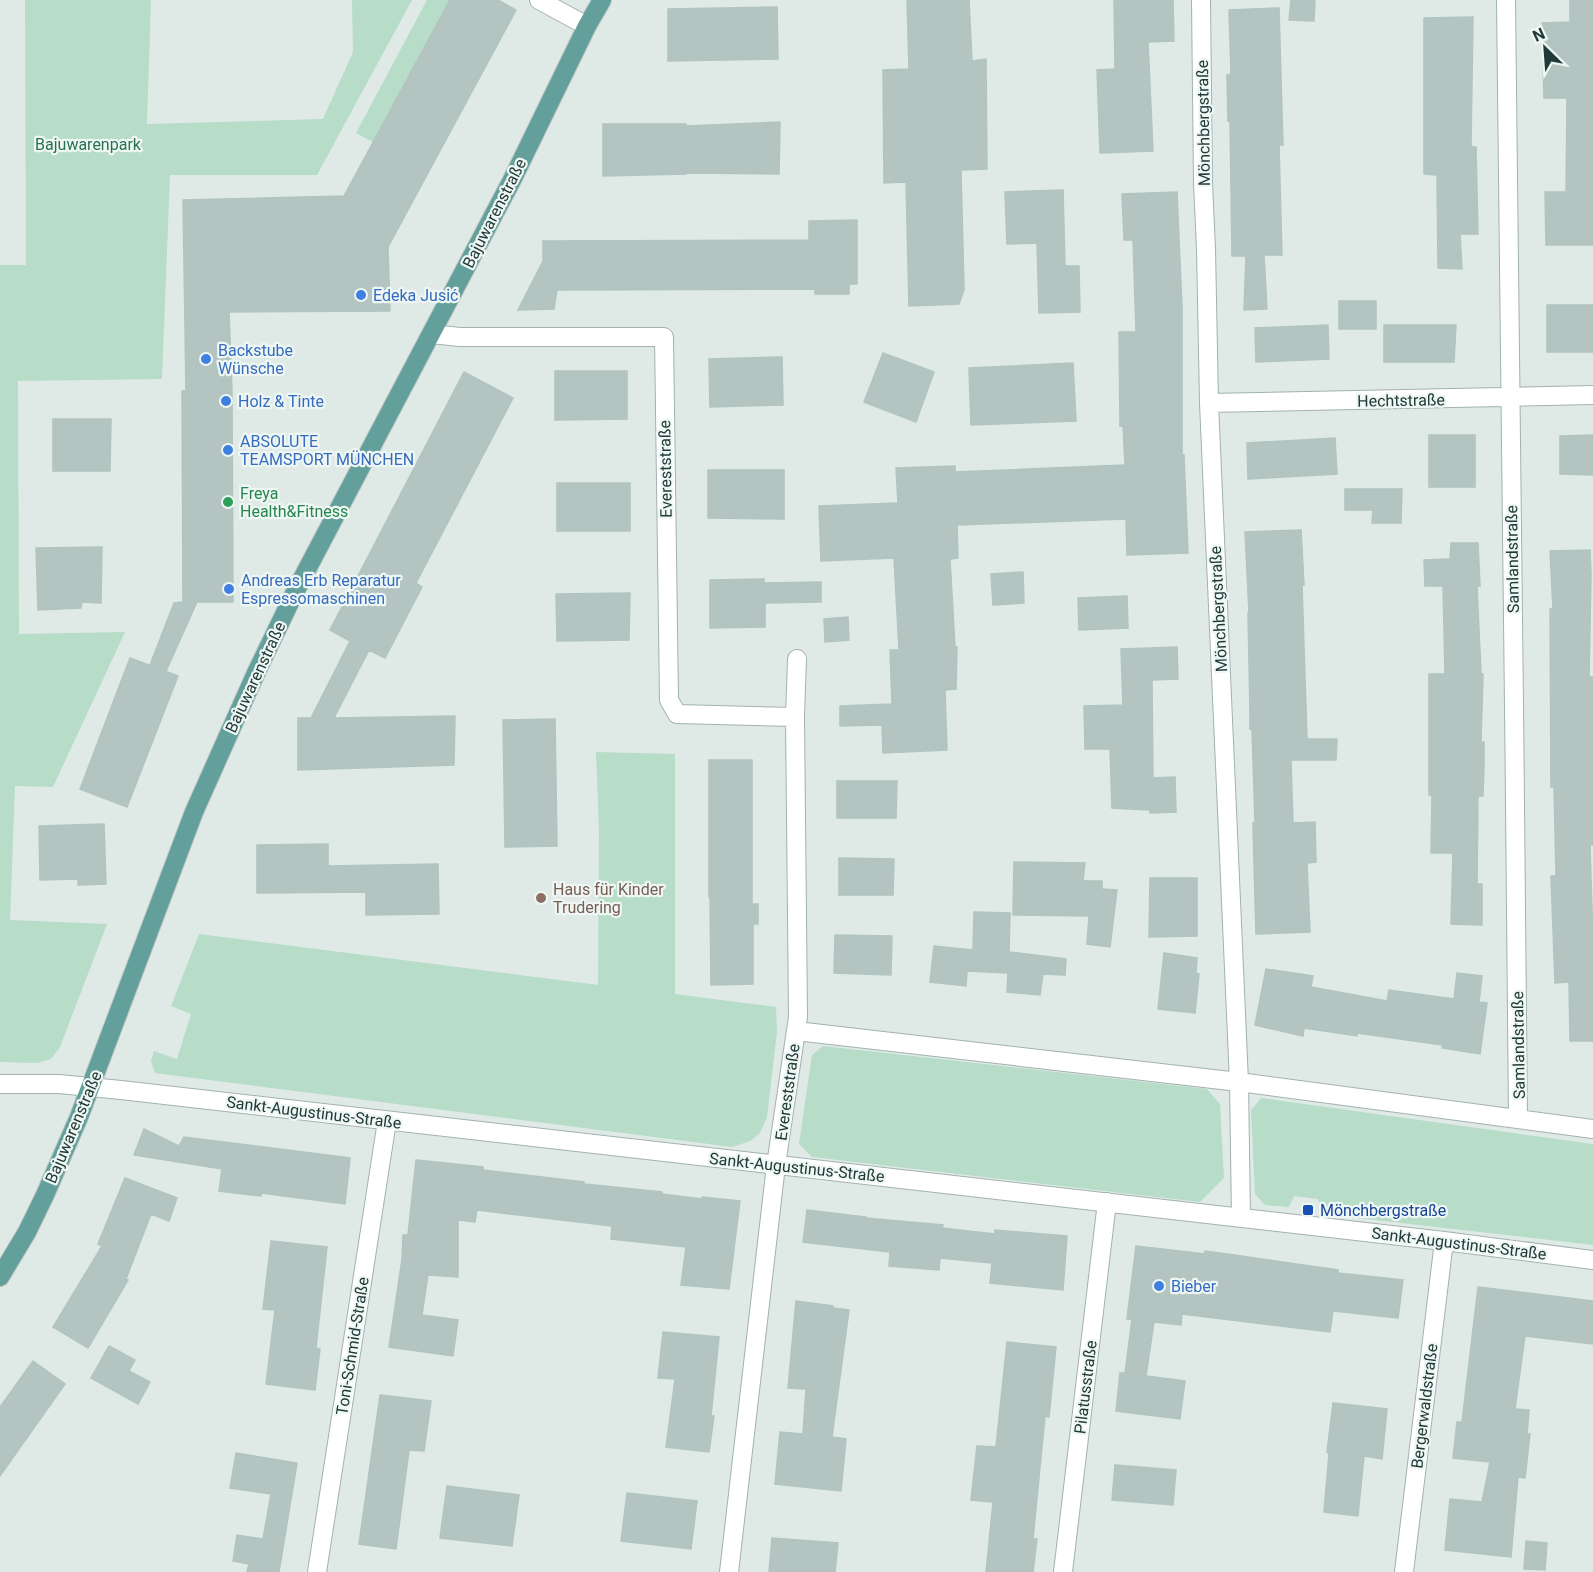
<svg xmlns="http://www.w3.org/2000/svg" width="1593" height="1572" font-family="Roboto,sans-serif">
<rect width="100%" height="100%" fill="#dfeae7"/>
<path fill="#b7dcc8" d="M25,0H151L147,124L323,119L353,52L352,0H412L317,175H170L162,379L18,381L19,634L125,632L53,787L15,786L10,920L107,924L60,1047L51,1059L37,1063L0,1062V265H26Z
M427,0H450L373,142L356,133Z
M596,752L675,754V994L776,1007L777,1032L767,1117L760,1133L750,1141L732,1147L155,1073L151,1061L154,1051L177,1059L191,1014L171,1006L199,934L598,985L599,830Z
M823,1046L1207,1089L1220,1104L1224,1178L1200,1202L812,1157L799,1144L812,1055Z
M1261,1098L1593,1144V1245L1323,1214L1318,1199L1294,1196L1289,1207L1265,1205L1255,1194L1251,1110Z"/>
<path fill="#b4c5c1" stroke="#b1c4bf" stroke-width="1.5" d="M450,0H498L516,10L388,247L390,311L229,312L232,391L233,602H197L166,671L150,665L174,603L183,602L182,391H186L183,200L344,196Z
M907,0H969L972,61L986,59L987,169L961,170L964,290L959,304L909,306L906,182L884,183L883,70L909,69Z
M1114,0H1173L1174,41L1148,42L1153,151L1100,153L1097,70L1115,69Z
M1291,0H1315L1314,21L1289,20Z
M1570,0H1593V245H1546L1545,192H1566L1567,98H1544L1542,23L1570,22Z
M777,7L778,59L668,61V9Z
M1279,8L1283,145H1279L1282,255H1264L1267,309L1244,310L1246,256H1232L1230,121H1228L1227,75L1231,74L1229,10Z
M1473,17L1471,147H1476L1478,234H1460L1462,269L1438,268L1437,175L1424,174V18Z
M780,122L779,174L686,173V174L603,176V124H686V126Z
M1063,190L1065,266H1079L1080,312L1039,313L1037,243L1007,244L1005,192Z
M1177,192L1182,308V455H1184L1188,553L1127,555L1126,519L957,525L958,558L950,559L955,647H957L956,689L945,690L947,750L883,753L882,725L840,726V706L892,704L890,650H899L894,558L821,561L819,506L898,503L896,468L955,466V472L1125,465L1123,425L1120,426L1119,332H1136L1133,240H1124L1122,194Z
M857,220V284H849V294H815V289L557,290L554,309L518,310L543,261V241L809,240V221Z
M1339,301H1376V329H1339Z
M1547,305H1593V352H1547Z
M1328,325L1329,359L1256,362L1255,328Z
M1384,325H1456L1454,362H1384Z
M883,353L934,372L916,422L864,402Z
M782,357L783,405L710,407L709,359Z
M1073,363L1076,421L971,425L969,368Z
M555,371H627V419L555,420Z
M464,372L513,398L416,583L422,587L385,658L369,650L334,718L455,716L454,765L298,770V718H311L350,641L330,630Z
M53,419H111L110,471H53Z
M1429,435H1475V487H1429Z
M1593,435V475L1560,474V436Z
M1335,438L1337,474L1248,479L1247,443Z
M708,470H784V519L708,518Z
M557,483H630V531H557Z
M1345,489H1402L1401,523H1372L1373,510H1345Z
M1301,530L1304,585H1302L1307,739H1337L1336,760H1291L1293,823L1315,822L1316,862L1307,863L1310,932L1256,934L1254,864L1253,823H1255L1252,729H1250V714L1248,613H1249L1245,532Z
M1451,543H1478L1480,586H1477L1481,674H1483L1481,742H1484V766L1483,796H1478L1477,884H1482V925L1451,924L1453,853H1431L1432,795H1429V674H1445L1443,586H1425L1424,560L1450,559Z
M102,547L101,603L82,602L81,608L38,610L36,548Z
M1590,550L1591,575L1589,677H1593V845H1590L1593,942V1041H1570L1569,982L1555,983L1551,876H1556L1554,787H1551L1550,609H1553L1550,551Z
M1023,572L1024,603L993,605L991,574Z
M764,579V583L821,582V602L765,603V627L710,628V580Z
M630,593L629,640L557,641L556,594Z
M1127,596L1128,628L1079,630L1078,598Z
M848,617L849,640L825,642L824,619Z
M1177,647L1178,679L1152,680L1153,778L1175,777L1176,812L1150,813V810L1112,808L1110,749H1085L1084,706L1123,705L1121,649Z
M130,658L178,676L127,807L80,789Z
M555,719L557,846L505,847L503,720Z
M709,760H752V904H758V924H753V984L711,985L710,897H709Z
M837,781H897L896,818H837Z
M104,824L106,884L78,885V879L40,880L39,826Z
M328,844V866L438,864L439,914L366,915V892L257,893V845Z
M839,858L894,859L893,895H839Z
M1014,862L1085,863L1083,881H1102V889L1117,890L1110,947L1087,944L1089,916L1013,915Z
M1150,878H1197V936L1149,937Z
M974,912L1010,913L1009,952L1066,959L1065,975L1043,974L1040,995L1007,992L1008,973L967,971L966,986L930,982L934,946L973,950Z
M835,935L892,936L891,975L834,973Z
M1164,953L1197,958L1196,973L1199,974L1195,1013L1158,1009Z
M1266,969L1313,976L1311,987L1387,1001L1389,990L1454,999L1457,973L1482,976L1479,1002L1487,1003L1480,1054L1442,1048L1443,1045L1357,1033V1036L1304,1028L1303,1036L1255,1025Z
M144,1129L179,1146L184,1137L350,1158L345,1204L261,1193V1196L219,1191L222,1169L134,1155Z
M416,1160L483,1167V1170L584,1182V1184L662,1192V1194L702,1199V1197L740,1201L729,1289L681,1285L686,1247L611,1239L612,1226L477,1210L475,1222L458,1220V1277L428,1275L422,1315L458,1320L453,1356L389,1347L402,1259L403,1235H408Z
M125,1178L177,1198L169,1221L151,1214L126,1279L128,1280L88,1348L53,1327L102,1246L98,1244Z
M807,1210L866,1217L865,1218L943,1225L942,1228L995,1234V1230L1067,1236L1063,1290L990,1283L992,1263L940,1258L939,1270L889,1266L890,1252L803,1242Z
M271,1241L327,1247L316,1348L320,1349L315,1390L266,1384L275,1310L263,1309Z
M1136,1246L1205,1254V1251L1234,1255L1338,1270V1273L1403,1280L1398,1318L1333,1311L1330,1332L1182,1314L1181,1325L1154,1322L1146,1376L1185,1381L1180,1419L1116,1411L1120,1373H1125L1132,1319H1127Z
M1478,1287L1593,1301V1344L1525,1336L1515,1409L1529,1410L1527,1434H1530L1525,1478L1518,1477L1511,1557L1445,1550L1450,1499L1482,1502L1490,1462L1453,1458L1457,1422H1462Z
M796,1301L833,1306V1308L849,1310L832,1437L846,1439L841,1491L775,1484L780,1432L803,1434L806,1389L788,1388Z
M663,1332L719,1337L711,1416H714L709,1452L666,1447L675,1379L658,1378Z
M1007,1342L1056,1347L1049,1417L1045,1416L1033,1539H1037L1033,1572H986L993,1502L971,1500L977,1446L996,1447Z
M109,1346L135,1360L129,1371L150,1382L138,1404L91,1378Z
M33,1361L65,1384L0,1476V1407Z
M380,1395L431,1401L424,1451L409,1450L396,1549L359,1544Z
M1333,1403L1387,1409L1382,1459L1364,1456L1358,1516L1324,1512L1329,1453L1327,1452Z
M236,1453L297,1463L279,1572H247L249,1564L233,1561L237,1535L263,1539L271,1494L230,1488Z
M1115,1465L1176,1470L1173,1505L1112,1500Z
M447,1486L519,1495L512,1546L440,1538Z
M627,1493L697,1501L691,1549L621,1541Z
M772,1538L838,1543L835,1572H769Z
M1526,1541L1547,1543L1545,1570L1524,1569Z"/>
<g fill="none" stroke-linecap="round" stroke-linejoin="round">
<g stroke="#a2b2af" stroke-width="20">
<path id="minor" d="M539,0L587,26
M1201,0L1203,183L1206,249L1209,403L1239,1082L1241,1218
M1506,0C1512,373 1514,746 1518,1119
M431,334L460,337H664L669,700L677,714L795,717
M1209,403L1593,395
M796,1031L1239,1082L1593,1129
M0,1084H59L121,1090L1444,1241L1593,1260
M317,1572L387,1121
M729,1572L776,1165L798,1017L795,717L797,659
M1063,1572L1107,1202
M1404,1572L1444,1241"/>
</g>
<g stroke="#bcc4c3" stroke-width="20">
<path id="major" d="M0,1277L27,1232L45,1195L79,1117L194,812L256,673L294,594L512,180L587,26L602,0"/>
</g>
<use href="#minor" stroke="#fff" stroke-width="18"/>
<use href="#major" stroke="#63a09b" stroke-width="18"/>
</g>
<g fill="#3f7fe0" stroke="#eff7f4" stroke-width="2">
<circle cx="361" cy="295" r="6"/>
<circle cx="206" cy="359" r="6"/>
<circle cx="226" cy="401" r="6"/>
<circle cx="228" cy="450" r="6"/>
<circle cx="229" cy="589" r="6"/>
<circle cx="1159" cy="1286" r="6"/>
</g>
<circle fill="#2e9e5b" stroke="#eff7f4" stroke-width="2" cx="228" cy="502" r="6"/>
<circle fill="#8d6e63" stroke="#eff7f4" stroke-width="2" cx="541" cy="898" r="6"/>
<rect fill="#1a4fb4" stroke="#eff7f4" stroke-width="2" x="1302" y="1204" width="12" height="12" rx="3"/>
<g text-anchor="middle" stroke-width="4.5" stroke-linejoin="round" paint-order="stroke">
<g font-size="16" fill="#203a38" stroke="#eff7f4">
<text transform="translate(1203 123) rotate(-91)" y="6">Mönchbergstraße</text>
<text transform="translate(494 213) rotate(-63)" y="6">Bajuwarenstraße</text>
<text transform="translate(1401 400) rotate(-1)" y="6">Hechtstraße</text>
<text transform="translate(665 469) rotate(-91)" y="6">Evereststraße</text>
<text transform="translate(1512 559) rotate(-91)" y="6">Samlandstraße</text>
<text transform="translate(1218 609) rotate(-93)" y="6">Mönchbergstraße</text>
<text transform="translate(255 677) rotate(-65)" y="6">Bajuwarenstraße</text>
<text transform="translate(1518 1045) rotate(-91)" y="6">Samlandstraße</text>
<text transform="translate(787 1092) rotate(-82)" y="6">Evereststraße</text>
<text transform="translate(314 1112) rotate(7)" y="6">Sankt-Augustinus-Straße</text>
<text transform="translate(73 1127) rotate(-67)" y="6">Bajuwarenstraße</text>
<text transform="translate(797 1167) rotate(6)" y="6">Sankt-Augustinus-Straße</text>
<text transform="translate(1459 1243) rotate(7)" y="6">Sankt-Augustinus-Straße</text>
<text transform="translate(352 1346) rotate(-81)" y="6">Toni-Schmid-Straße</text>
<text transform="translate(1085 1387) rotate(-83)" y="6">Pilatusstraße</text>
<text transform="translate(1424 1406) rotate(-83)" y="6">Bergerwaldstraße</text>
</g>
<g font-size="16" fill="#2a7152" stroke="#eff7f4">
<text x="88" y="150">Bajuwarenpark</text>
</g>
<g font-size="16" fill="#366cbe" stroke="#eff7f4" text-anchor="start">
<text x="373" y="301">Edeka Jusić</text>
<text x="218" y="356">Backstube<tspan x="218" dy="18">Wünsche</tspan></text>
<text x="238" y="407">Holz &amp; Tinte</text>
<text x="240" y="447">ABSOLUTE<tspan x="240" dy="18">TEAMSPORT MÜNCHEN</tspan></text>
<text x="241" y="586">Andreas Erb Reparatur<tspan x="241" dy="18">Espressomaschinen</tspan></text>
<text x="1171" y="1292">Bieber</text>
</g>
<g font-size="16" fill="#27864d" stroke="#eff7f4" text-anchor="start">
<text x="240" y="499">Freya<tspan x="240" dy="18">Health&amp;Fitness</tspan></text>
</g>
<g font-size="16" fill="#785e54" stroke="#eff7f4" text-anchor="start">
<text x="553" y="895">Haus für Kinder<tspan x="553" dy="18">Trudering</tspan></text>
</g>
<g font-size="16" fill="#164399" stroke="#eff7f4" text-anchor="start">
<text x="1320" y="1216">Mönchbergstraße</text>
</g>
</g>
<g transform="translate(1545 48) rotate(335)" stroke="#eff7f4" stroke-width="4.5" paint-order="stroke">
<path d="M0-4.5L10 22L0 15L-10 22Z" fill="#203a38"/>
<text y="-9" font-size="16" font-weight="bold" text-anchor="middle" fill="#203a38">N</text>
</g>
</svg>
